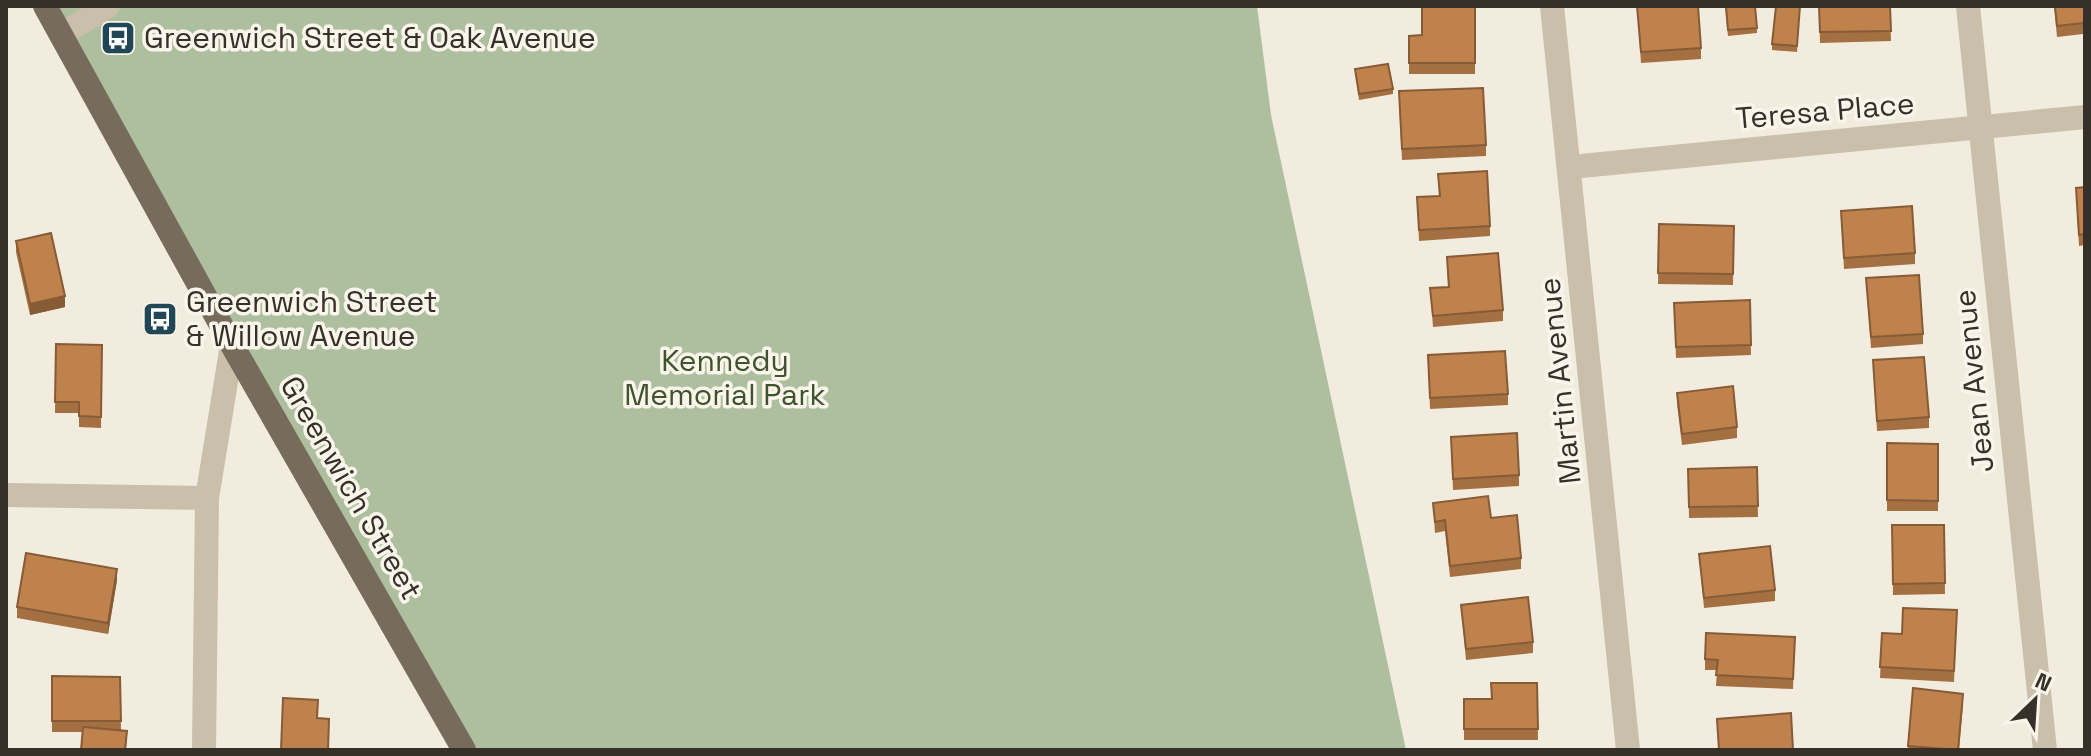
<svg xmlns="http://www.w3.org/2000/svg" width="2091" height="756" font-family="'Space Grotesk',sans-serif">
<rect width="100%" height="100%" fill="#f1ecde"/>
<path fill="#adbf9e" d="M45,6H1257L1271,115L1406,750H464Z"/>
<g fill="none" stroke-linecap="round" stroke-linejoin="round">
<path stroke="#c9bfaa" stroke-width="24" d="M1552,6L1628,750
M1968,6L2045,750
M61,35L108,6
M1571,167L2085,117
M6,495L207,498
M204,750L207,498L232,345"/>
<path stroke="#776b5b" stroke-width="24" d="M45,6L232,345L464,750"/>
</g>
<path fill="#a47042" d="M1475,6V74H1409V36L1422,35Z
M1637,6L1701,48V59L1641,63Z
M1725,6L1757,28V33L1728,36Z
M1800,6L1797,52L1772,50V44Z
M1819,6H1890L1891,41L1820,43Z
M2054,6H2085V43L2083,34L2057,37Z
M1355,69L1393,89V94L1359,100Z
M1399,102L1486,145V156L1402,160Z
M1438,174L1490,226V236L1419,241L1417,197L1439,196Z
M2085,187V245L2079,246L2076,188Z
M1841,211L1915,253V264L1844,269Z
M1659,224L1734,226L1733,285L1658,284Z
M16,241L65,307L30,315L16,252Z
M1447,257L1503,310V321L1433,327L1430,288L1448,287Z
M1866,278L1923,334V344L1871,348Z
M1750,300L1751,355L1676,358L1674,303Z
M56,344L102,345L101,428L79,427V413H55Z
M1428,355L1508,394V405L1430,409Z
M1873,360L1929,417V428L1877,431Z
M1677,393L1737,427V438L1682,445L1677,404Z
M1451,437L1519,475V486L1453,490Z
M1887,443L1938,444V511H1887Z
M1757,467L1758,517L1689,518L1688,469Z
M1433,503L1491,518L1521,558V569L1450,577L1445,531L1435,533Z
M1892,525H1944L1945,594L1893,595Z
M1699,554L1775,590V601L1704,608Z
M117,580L108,634L17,618V607Z
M1461,605L1533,642V653L1466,660Z
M1957,610L1954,682L1880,678L1882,633L1902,634Z
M1795,637L1793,689L1716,686L1717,670H1705V659Z
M52,676L120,677L121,730L127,731L126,750H81L83,732H52Z
M1537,683L1538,740H1464V699H1491Z
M1963,705L1959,750H1908V746Z"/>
<path fill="#865b36" d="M65,296V307L30,315V304Z
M117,569V580L108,634V623Z"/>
<path fill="#bf824d" stroke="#865b36" stroke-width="2" d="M1422,6H1475V63H1409V36L1422,35Z
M1637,6H1698L1701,48L1641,52Z
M1726,6H1755L1757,28L1728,30Z
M1776,6H1800L1797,46L1772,44Z
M1819,6H1890L1891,31L1820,32Z
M2055,6H2085V32L2083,23L2057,26Z
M1388,64L1393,89L1359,94L1355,69Z
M1483,88L1486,145L1402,149L1399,91Z
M1487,171L1490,226L1419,230L1417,197L1440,196L1438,174Z
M2085,187V234L2079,235L2076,188Z
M1912,206L1915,253L1844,258L1841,211Z
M1659,224L1734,226L1733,274L1658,273Z
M51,233L65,296L30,304L16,241Z
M1498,253L1503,310L1433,316L1430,288L1449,287L1447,257Z
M1919,275L1923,334L1871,337L1866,278Z
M1750,300L1751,345L1676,347L1674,303Z
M56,344L102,345L101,417L79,416V402H55Z
M1505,351L1508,394L1430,398L1428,355Z
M1924,357L1929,417L1877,421L1873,360Z
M1733,386L1737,427L1682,434L1677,393Z
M1517,433L1519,475L1453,479L1451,437Z
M1887,443L1938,444V501L1887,500Z
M1757,467L1758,506L1689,507L1688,469Z
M1488,496L1491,518L1517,515L1521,558L1450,566L1445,520L1435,522L1433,503Z
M1892,525H1944L1945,583L1893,584Z
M1770,546L1775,590L1704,598L1699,554Z
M26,553L117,569L108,623L17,607Z
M1528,597L1533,642L1466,649L1461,605Z
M1903,608L1957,610L1954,671L1880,667L1882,633L1902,634Z
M1706,633L1795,637L1793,679L1716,675L1718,660L1705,659Z
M52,676L120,677L121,721H52Z
M1491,683H1537L1538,729H1464V699H1492Z
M1913,688L1963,694L1958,750L1908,746Z
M283,698L318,700L317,718L329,719L328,750H281Z
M1791,713L1793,750H1719L1717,719Z
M83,727L127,731L125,750H81Z"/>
<defs>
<g id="bus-square" transform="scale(1.8)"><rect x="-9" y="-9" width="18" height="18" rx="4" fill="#214756" stroke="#f9f5ea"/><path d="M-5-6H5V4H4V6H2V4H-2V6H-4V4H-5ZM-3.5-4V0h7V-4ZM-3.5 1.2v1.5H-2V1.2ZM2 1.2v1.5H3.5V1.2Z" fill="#fff"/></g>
</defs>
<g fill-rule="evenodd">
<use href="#bus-square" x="118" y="38"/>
<use href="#bus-square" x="160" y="319"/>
</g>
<g text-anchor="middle" stroke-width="7" stroke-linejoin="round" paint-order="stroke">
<g font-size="30" fill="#363029" stroke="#f9f5ea" text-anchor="start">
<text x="144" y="48">Greenwich Street &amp; Oak Avenue</text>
<text x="186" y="312">Greenwich Street<tspan x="186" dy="34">&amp; Willow Avenue</tspan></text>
</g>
<g font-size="30" fill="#363029" stroke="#f9f5ea">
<text transform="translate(1825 111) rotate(-5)" y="10">Teresa Place</text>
<text transform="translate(1560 381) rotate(-96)" y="10">Martin Avenue</text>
<text transform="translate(1974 381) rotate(-96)" y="10">Jean Avenue</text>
<text transform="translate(351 488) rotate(60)" y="10">Greenwich Street</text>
</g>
<g font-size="30" fill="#3e532e" stroke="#f9f5ea">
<text x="725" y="371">Kennedy<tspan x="725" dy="34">Memorial Park</tspan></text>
</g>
</g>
<rect width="2091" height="756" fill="none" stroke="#363029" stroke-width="16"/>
<g transform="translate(2035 700) rotate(25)" stroke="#f9f5ea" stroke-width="6" paint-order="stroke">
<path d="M0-6L14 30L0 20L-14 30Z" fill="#363029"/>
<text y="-12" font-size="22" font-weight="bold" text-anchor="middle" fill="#363029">N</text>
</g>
</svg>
